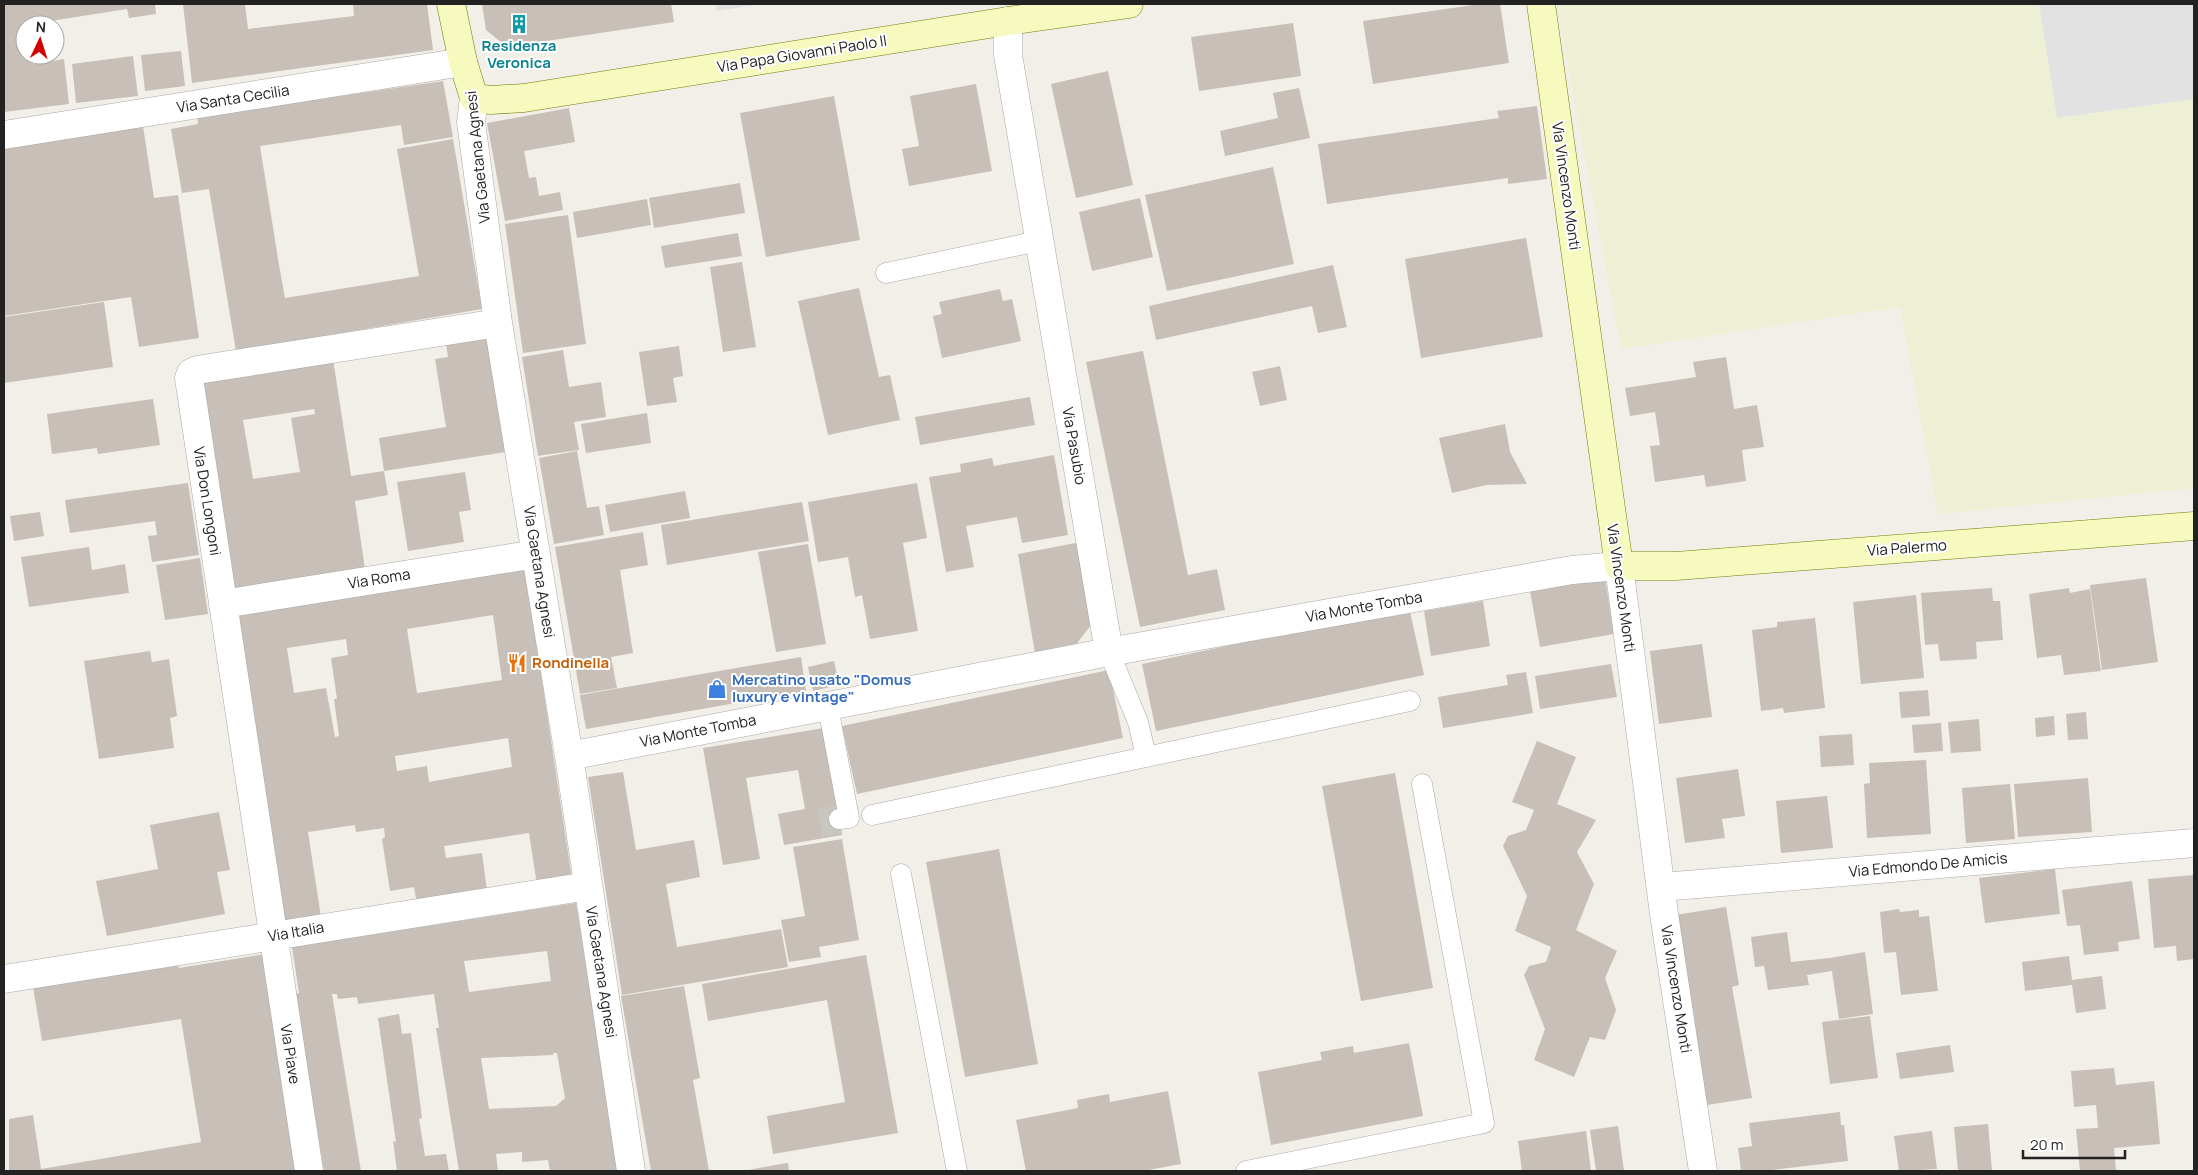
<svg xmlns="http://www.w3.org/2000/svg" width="2198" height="1175" font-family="Manrope,sans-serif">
<rect width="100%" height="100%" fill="#f2efe9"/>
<path fill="#eef0d5" d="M1556,4H2039L2057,118L2194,99V488L1938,514L1900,307L1621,349Z"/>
<path fill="#e2e2e2" d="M716,4H763L717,11Z
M2039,4H2194V99L2057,118Z"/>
<path fill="#c7bfb8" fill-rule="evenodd" d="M4,4H155L156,14L129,18L127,9L25,25V55H32L33,64L64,59L69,104L4,112Z
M183,4H245L248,29L354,16L353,4H427L433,50L192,83Z
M482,4H671L674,22L507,47L486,30Z
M1480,4H1500L1509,63L1373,84L1363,21Z
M1293,23L1301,76L1199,91L1191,37Z
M181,51L185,86L145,91L141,55Z
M133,56L138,96L76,103L72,64Z
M1108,71L1133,185L1076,198L1051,84Z
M443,81L453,137L404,145L401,125L260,146L279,265L285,298L419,276L397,149L453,139L482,309L236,351L209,189L182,193L171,129L198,124L197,117Z
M976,84L992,171L909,186L902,149L919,146L910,96Z
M1299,88L1310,138L1225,156L1220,131L1278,118L1273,93Z
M834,96L860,240L766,257L740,113Z
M1537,106L1547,179L1508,184V178L1327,204L1318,144L1499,118L1497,111Z
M569,108L575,142L524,151L529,178L536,177L539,196L560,192L563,210L505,221L487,123Z
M143,126L154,198L178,195L199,338L139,347L131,297L4,316V147Z
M1273,167L1294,264L1167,291L1145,195Z
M740,183L745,213L654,228L649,198Z
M1140,198L1153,257L1092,271L1079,212Z
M647,199L651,225L577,238L573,212Z
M568,215L586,344L523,353L505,224Z
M738,233L742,256L665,268L661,246Z
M1526,238L1543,337L1421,358L1405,259Z
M742,262L756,347L723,352L710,267Z
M1333,265L1347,327L1318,333L1312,306L1156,340L1149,306Z
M859,288L879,377L890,375L900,420L828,435L798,301Z
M1000,289L1003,301L1012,299L1021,341L942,358L933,316L942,314L939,302Z
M104,302L113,367L4,383V317Z
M487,336L506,452L384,471L379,438L446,427L435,359L448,357L446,343Z
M679,346L683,376L673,378L677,402L647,406L639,352Z
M563,350L569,387L601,382L606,417L574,422L579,450L538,456L522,357Z
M1143,351L1188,575L1217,569L1225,610L1140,627L1086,362Z
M1726,357L1734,409L1757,405L1764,447L1742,450L1746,481L1706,487L1704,475L1655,482L1650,446L1660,445L1655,412L1630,416L1625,388L1696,377L1693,362Z
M333,359L351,476L384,471L388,495L355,501L365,569L234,589L202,382ZM314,409L315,414L291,418L300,472L253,479L243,420Z
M1280,366L1287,400L1260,406L1252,372Z
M1030,397L1035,425L920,445L915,417Z
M153,399L160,445L98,454L97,448L52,454L47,414Z
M647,413L651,443L586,453L581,424Z
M1505,424L1510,452L1527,484L1486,485L1452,493L1439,438Z
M577,451L587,508L599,506L604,535L554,544L539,458Z
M1054,455L1068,535L1022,543L1017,517L966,526L974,567L946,572L929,477L961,472L960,464L992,458L994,466Z
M465,472L471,510L459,512L464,542L408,551L397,482Z
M188,483L199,555L152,562L148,536L157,535L155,521L70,533L65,500Z
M917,483L927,538L903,543L918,631L870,639L862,595L855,597L848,557L818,562L808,502Z
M685,491L690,518L610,532L605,505Z
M802,502L809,541L667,565L661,525Z
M40,512L44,536L14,541L10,516Z
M643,532L648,565L620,570L633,653L611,657L617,688L580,694L555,547Z
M1081,542L1094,621L1075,646L1035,653L1018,554Z
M808,544L826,644L776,652L758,552Z
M89,547L92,570L125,564L129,593L29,607L21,557Z
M200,558L208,614L165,620L156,565Z
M525,568L572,879L537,885L529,833L444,846L446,858L482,853L487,891L417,904L414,887L390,891L382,839L385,837L384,828L356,832L355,825L308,832L321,917L284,926L235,615ZM493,615L502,680L417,693L407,629ZM346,639L348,655L331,658L337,699H334L339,736L335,737L326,688L294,693L287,648ZM508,738L512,767L429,782L427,766L397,771L395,756Z
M1605,578L1614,634L1540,647L1530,591Z
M2146,578L2158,662L2102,670L2090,585Z
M1992,588L1993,601H2000L2003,640L1976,642L1977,659L1940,661L1938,644L1925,645L1921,593Z
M2069,588L2070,593L2090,589L2101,671L2064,675L2061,655L2037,658L2029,594Z
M1916,595L1924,678L1861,684L1853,602Z
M1483,601L1490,646L1431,656L1424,611Z
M1409,607L1424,675L1156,731L1142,664Z
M1815,618L1825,708L1784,713L1783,708L1761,711L1752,630L1777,627V622Z
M1702,644L1712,717L1659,724L1650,651Z
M150,651L152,662L169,659L177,716L170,718L174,748L99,759L84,661Z
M801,657L806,691L586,729L580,695Z
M834,661L839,685L813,691L808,667Z
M1611,664L1617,697L1540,709L1535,676Z
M1109,670L1123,738L857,794L842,726Z
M1526,672L1533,713L1443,728L1438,697L1508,685L1506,675Z
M1928,690L1930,716L1901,718L1899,692Z
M2086,712L2088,739L2068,740L2066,714Z
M2054,716L2055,735L2036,737L2035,718Z
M1979,719L1981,751L1951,753L1948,722Z
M1941,723L1943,751L1914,753L1912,725Z
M824,728L842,835L784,845L778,814L805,809L798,770L746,778L760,859L723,865L703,748Z
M1852,734L1854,765L1821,767L1819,736Z
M1537,741L1576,757L1557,804L1596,820L1577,852L1594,884L1576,930L1617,951L1605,978L1616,1010L1605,1040L1590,1037L1574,1077L1534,1060L1545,1029L1524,975L1529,966L1546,962L1551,947L1515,931L1527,896L1503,846L1508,836L1526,830L1534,810L1512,802Z
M1926,760L1931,834L1867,838L1864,784L1870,783L1869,763Z
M1738,769L1745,816L1722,819L1725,838L1685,843L1676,778Z
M623,772L636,850L694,840L700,877L666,884L677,947L781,929L788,967L622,995L588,777Z
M1395,773L1433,988L1361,1001L1322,786Z
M2088,778L2092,832L2018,837L2014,784Z
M2010,784L2015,839L1966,843L1962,788Z
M1827,796L1833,848L1781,853L1776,801Z
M219,812L230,870L217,872L225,914L107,936L96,881L158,869L150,825Z
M842,839L859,940L819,947L821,957L789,962L781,920L805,916L793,847Z
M999,849L1038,1064L965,1077L926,862Z
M2055,869L2060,914L1985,923L1979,878Z
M2194,875V959L2177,961L2176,946L2154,948L2148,879Z
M2132,881L2140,939L2118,942L2119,951L2084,955L2080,925L2067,926L2062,890Z
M576,903L619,1171H550L548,1160L522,1162V1152L496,1154L498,1171H459L436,1028H439L434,994L358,1004L357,997L338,999L337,994H332L361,1171H324L305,1056L296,994L299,993L292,947ZM547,951L551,981L469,992L464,961ZM553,1053H557L565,1098L556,1106L489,1109L481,1058L553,1055Z
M1726,907L1739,985L1732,987L1752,1098L1707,1105L1675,915Z
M1899,909L1900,912L1919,910V917L1929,916L1938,991L1901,995L1896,952L1884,953L1880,912Z
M1787,932L1791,962L1830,958L1831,964L1830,958L1865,952L1873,1014L1839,1019L1832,971L1807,975L1809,985L1768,990L1764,966L1755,967L1751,937Z
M265,954L300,1171H9V1119L33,1115L41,1169L201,1142L181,1019L42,1041L33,987L178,965L179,968Z
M866,955L898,1133L773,1154L767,1116L845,1102L827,1000L708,1021L702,984Z
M2069,956L2072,980L2102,976L2106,1009L2076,1013L2072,985L2025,991L2022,962Z
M684,986L700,1078L693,1080L709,1171H651L621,996Z
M399,1014L402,1034L411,1033L422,1118L419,1119L425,1156L446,1154L449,1171H397L393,1141L396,1142L378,1018Z
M1870,1016L1878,1078L1830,1084L1822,1022Z
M1409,1043L1423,1116L1271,1145L1258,1072L1322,1060L1320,1052L1353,1046L1354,1053Z
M1950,1045L1954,1072L1900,1079L1896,1053Z
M2114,1068L2116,1085L2154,1081L2160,1144L2114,1148L2116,1171H2080L2076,1129L2098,1128L2096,1105L2074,1107L2071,1071Z
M1168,1091L1181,1164L1143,1171H1026L1016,1120L1078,1108L1077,1100L1109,1094L1110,1102Z
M1840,1112L1841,1125H1844L1848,1161L1764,1171H1741L1738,1148L1752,1146L1749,1123Z
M1988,1124L1992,1171H1958L1954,1127Z
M1618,1126L1624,1171H1596L1590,1130Z
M1586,1131L1591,1171H1522L1518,1141Z
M1932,1131L1937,1169L1899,1171L1894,1136Z
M788,1163L789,1171H743L775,1165Z"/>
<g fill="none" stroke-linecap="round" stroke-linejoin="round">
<path stroke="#c8c6c1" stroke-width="28" stroke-dasharray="28 14" stroke-linecap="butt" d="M820,823L839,819"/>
<g stroke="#a9a9a9" stroke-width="21">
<path id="lane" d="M886,273L1039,241
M1109,652L1138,722L1146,756
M828,707L849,818L839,819
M872,815L1410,701
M901,874L957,1171
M1246,1171L1484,1123L1422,784"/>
</g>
<g stroke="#a9a9a9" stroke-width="29">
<path id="street" d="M1008,21V55L1109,652
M474,98L471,122L498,323L569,756L631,1171
M4,135L463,62
M223,604L536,554
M569,756L1109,652L1572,570L1619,566L1664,914L1703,1171
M1662,887L2194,843
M4,979L588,886
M309,1171L189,378L191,373L197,370L498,323"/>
</g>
<g stroke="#707d05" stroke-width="29">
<path id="secondary" d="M451,4L463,62L474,98L491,100L524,98L1008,21L1129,4
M1541,4L1619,566H1676L2194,526"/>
</g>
<use href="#lane" stroke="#fff" stroke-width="20"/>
<use href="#street" stroke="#fff" stroke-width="28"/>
<use href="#secondary" stroke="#f7fabf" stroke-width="28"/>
</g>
<defs>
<g id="building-bare" transform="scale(1.5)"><path d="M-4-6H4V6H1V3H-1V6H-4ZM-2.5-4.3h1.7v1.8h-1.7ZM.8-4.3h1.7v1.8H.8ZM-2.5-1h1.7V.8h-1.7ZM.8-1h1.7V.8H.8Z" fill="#0f9aa8" stroke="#fff" stroke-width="2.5" paint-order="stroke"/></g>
<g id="restaurant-bare" transform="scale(1.5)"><path d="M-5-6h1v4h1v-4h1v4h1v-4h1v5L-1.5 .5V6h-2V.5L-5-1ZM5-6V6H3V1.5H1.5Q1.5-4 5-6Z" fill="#e8710a" stroke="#fff" stroke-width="2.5" paint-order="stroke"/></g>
<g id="shop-bare" transform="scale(1.5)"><path d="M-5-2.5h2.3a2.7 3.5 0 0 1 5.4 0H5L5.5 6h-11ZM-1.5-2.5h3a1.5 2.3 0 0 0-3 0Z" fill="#3f7fe0" stroke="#fff" stroke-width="2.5" paint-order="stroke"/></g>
</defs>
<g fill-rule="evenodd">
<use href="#building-bare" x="519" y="24"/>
<use href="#restaurant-bare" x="517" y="663"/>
<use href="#shop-bare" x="717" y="689"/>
</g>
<g text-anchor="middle" stroke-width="4" stroke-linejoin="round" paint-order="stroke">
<g font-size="15" font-weight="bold" fill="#0d838f" stroke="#fff">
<text x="519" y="51">Residenza<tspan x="519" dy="17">Veronica</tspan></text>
</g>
<g font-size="15" fill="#222" stroke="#fff">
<text transform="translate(802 54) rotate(-9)" y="5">Via Papa Giovanni Paolo II</text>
<text transform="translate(233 99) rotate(-9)" y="5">Via Santa Cecilia</text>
<text transform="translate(478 157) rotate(-96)" y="5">Via Gaetana Agnesi</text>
<text transform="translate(1566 186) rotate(82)" y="5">Via Vincenzo Monti</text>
<text transform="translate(1074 446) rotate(80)" y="5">Via Pasubio</text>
<text transform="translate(207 501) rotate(81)" y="5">Via Don Longoni</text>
<text transform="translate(1907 548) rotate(-4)" y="5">Via Palermo</text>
<text transform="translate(539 572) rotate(81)" y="5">Via Gaetana Agnesi</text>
<text transform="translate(379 579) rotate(-9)" y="5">Via Roma</text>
<text transform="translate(1621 588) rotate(82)" y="5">Via Vincenzo Monti</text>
<text transform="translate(1364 607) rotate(-10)" y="5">Via Monte Tomba</text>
<text transform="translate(698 731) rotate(-11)" y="5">Via Monte Tomba</text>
<text transform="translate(1928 865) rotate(-5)" y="5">Via Edmondo De Amicis</text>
<text transform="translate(296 932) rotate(-10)" y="5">Via Italia</text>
<text transform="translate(601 972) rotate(81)" y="5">Via Gaetana Agnesi</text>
<text transform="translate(1676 989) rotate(81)" y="5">Via Vincenzo Monti</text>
<text transform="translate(290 1054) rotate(81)" y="5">Via Piave</text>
</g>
<g font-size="15" font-weight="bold" fill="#c56008" stroke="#fff" text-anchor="start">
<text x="532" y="668">Rondinella</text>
</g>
<g font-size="15" font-weight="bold" fill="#366cbe" stroke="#fff" text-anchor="start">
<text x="732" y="685">Mercatino usato "Domus<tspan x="732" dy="17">luxury e vintage"</tspan></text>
</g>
</g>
<rect width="2198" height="1175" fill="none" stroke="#222222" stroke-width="10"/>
<g transform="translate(40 40) rotate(4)"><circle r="24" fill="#ffffff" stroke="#a7a7a7"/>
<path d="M0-4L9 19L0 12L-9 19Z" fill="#d40000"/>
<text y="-8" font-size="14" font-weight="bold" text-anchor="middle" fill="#222222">N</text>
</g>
<path d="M2023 1150v8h102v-8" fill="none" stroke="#222222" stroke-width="2.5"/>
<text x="2030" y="1150" font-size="15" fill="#222222" stroke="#ffffff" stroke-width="4" paint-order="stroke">20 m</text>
</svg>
